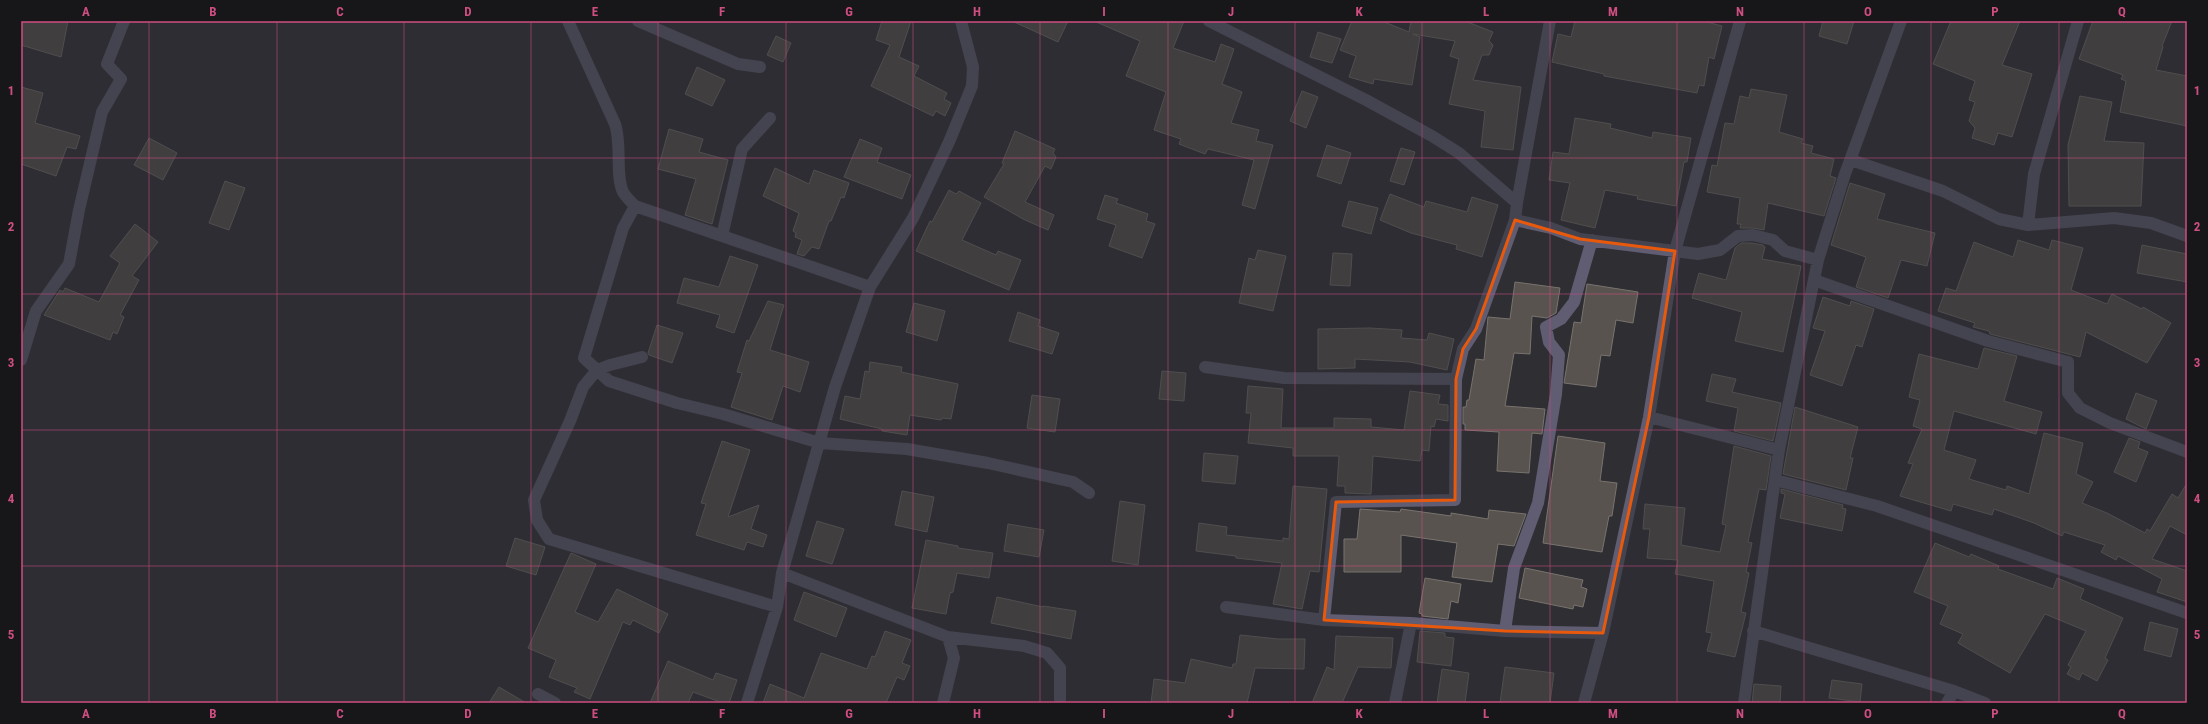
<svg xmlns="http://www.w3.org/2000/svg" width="2208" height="724" font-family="'Roboto Condensed',sans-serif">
<rect width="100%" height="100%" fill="#2e2e33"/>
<path fill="#59534f" stroke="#79736e" d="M21,21H68L61,57L21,45Z
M882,21H911L899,57L919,66L914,76L947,93L944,99L951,103L945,116L936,111L933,116L871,86L890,45L876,40Z
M1012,21H1068L1058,42Z
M1094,21H1184L1173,48L1215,62L1221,44L1234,49L1222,84L1242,92L1231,123L1259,130L1256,141L1273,145L1255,209L1242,205L1254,160L1208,149L1205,154L1179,144L1181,139L1154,130L1166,92L1126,76L1140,41Z
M1352,21H1382L1409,32L1411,21H1465L1493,32L1489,41L1493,45L1489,55H1482L1473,80L1521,87L1513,150L1481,147L1485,111L1449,104L1459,59L1450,56L1455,41L1413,34L1420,37L1412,85L1374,79L1373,84L1349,77L1356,56L1340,50Z
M1575,21H1703L1722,26L1714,59L1709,57L1704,86L1699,85L1697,93L1604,76V74L1552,62L1558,34L1571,37Z
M1823,21H1854L1847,44L1819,36Z
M1951,21H2020L2002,65L2032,74L2012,137L1998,133L1994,145L1972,138L1975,128L1969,121L1975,102L1969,100L1975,81L1933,64Z
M2093,21H2172L2162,46L2163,47L2156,70L2187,76V126L2120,112L2126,81L2121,79L2123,75L2079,59Z
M1318,32L1341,39L1332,63L1310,57Z
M776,36L791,43L783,62L767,55Z
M697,67L725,80L712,106L685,94Z
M21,87L43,93L35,123L80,136L76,149L67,147L56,176L21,164Z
M1751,89L1787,95L1779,132L1803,139L1801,143L1813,146L1811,153L1834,159L1830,176L1836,178L1824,216L1768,203L1764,230L1753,228H1740L1741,224H1737L1740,198L1707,192L1712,165L1717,166L1725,123L1734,124L1740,96L1749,98Z
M1302,91L1318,97L1306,128L1290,121Z
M2080,96L2112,102L2104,141L2144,143L2141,206H2069L2068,145Z
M1575,118L1611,124L1610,128L1652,138L1653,132L1691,138L1687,162H1684L1676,206L1637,199L1638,196L1605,190L1595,228L1561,220L1570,183L1549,180L1553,152L1569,154Z
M669,129L703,139L699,152L728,160L712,224L685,215L696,179L658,169Z
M1015,131L1055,149L1053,153L1056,157L1051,169L1045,166L1025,202L1054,215L1048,230L1025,220L984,197L1004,164L1002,163Z
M149,138L177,153L163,180L134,165Z
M860,139L882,148L877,162L911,175L902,199L844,177Z
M1327,145L1351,153L1341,184L1317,176Z
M1401,148L1415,152L1404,185L1390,181Z
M775,168L809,184L814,170L849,183L844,198L841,197L831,221H829L819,249L812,247L804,256L797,254L802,240L795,237L796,233L793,231L799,213L763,196Z
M225,181L245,188L229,230L209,223Z
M1850,183L1885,194L1877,219L1935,233L1927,266L1901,260L1888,298L1856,287L1866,257L1831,245Z
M949,190L956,194L959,191L981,203L962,240L996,255L998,251L1021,260L1009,290L916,251L930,221L932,222Z
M1390,194L1424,207L1426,201L1467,212L1472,197L1498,205L1482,257L1456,249L1457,245L1411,233L1380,220Z
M1105,195L1118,199L1116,203L1148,214L1146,221L1155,224L1142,258L1109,246L1116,225L1097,219Z
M1349,201L1378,208L1371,234L1342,226Z
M135,224L158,242L132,276L139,280L120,315L124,317L117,334L113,332L110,340L44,315L60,290L63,292L65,288L99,302L120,263L110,256Z
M2018,240L2049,250L2052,240L2083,248L2071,290L2107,304L2112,294L2142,309L2143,307L2171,323L2147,363L2086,332L2080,357L1990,334L1989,331L1973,327L1975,323L1938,311L1946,288L1956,291L1974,242L2013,257Z
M1741,243H1752L1763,245L1765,247L1762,259L1801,266L1783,352L1735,341L1742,312L1692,298L1699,273L1726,280L1735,248Z
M2142,245L2187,254V282L2137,273Z
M1258,250L1286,256L1273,311L1239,303L1249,258L1255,260Z
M1333,253L1352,254L1350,286L1330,285Z
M730,256L758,265L734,333L716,327L720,315L677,303L684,278L719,287Z
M1515,282L1560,288L1556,313L1547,318L1532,316L1530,354L1514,353L1505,406L1545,409L1542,434L1532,433L1529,473L1497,471L1499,432L1465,430V424H1463V407H1466L1467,400H1469L1476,359L1484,360L1488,317L1510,319Z
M1587,284L1638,292L1633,323L1616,320L1610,356L1601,355L1596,387L1564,383L1574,322L1581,323Z
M1823,297L1850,306L1851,301L1874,309L1862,347L1856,345L1842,386L1810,375L1825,331L1813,328Z
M768,301L784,305L770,350L809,362L800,392L783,386L772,420L731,407L742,373L737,372L747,340L749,341Z
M914,303L945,311L937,341L906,332Z
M1018,312L1040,320L1038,326L1059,333L1052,354L1009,341Z
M657,325L683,333L672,363L649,355L648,353Z
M1370,328L1402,330L1401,338L1427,340L1429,333L1454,339L1447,370L1410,362L1355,359V368L1318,369V329Z
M1984,348L2017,356L2004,401L2042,412L2036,434L1954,411L1944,450L1976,460L1969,479L2006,490L2007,486L2029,494L2044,433L2083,443L2076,474L2093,482L2082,503L2107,513L2145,533L2147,529L2150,531L2172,494L2178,498L2187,483V535L2170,526L2152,559L2187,571V602L2157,592L2162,579L2118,556L2116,560L2101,552L2105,545L2064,532L2062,536L2034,523L1994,509L1992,515L1953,504L1951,511L1900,496L1913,464L1908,463L1922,429L1913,426L1920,400L1909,397L1919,354L1978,369Z
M870,362L902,367L901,372L958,384L951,419L942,418L941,420L910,415L907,435L882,431V429L840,419L845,396L860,399L865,371L869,372Z
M1162,371L1186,373L1184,401L1159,399Z
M1712,374L1736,379L1732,392L1781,403L1773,441L1734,431L1738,408L1706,401Z
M1248,386L1283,389L1281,428H1334V418L1371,419V427L1404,430L1410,391L1440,395L1438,404L1448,405V421L1436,419L1434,427L1431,426L1429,451L1422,450L1420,461L1373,456L1371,494L1345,493V486H1337L1339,456H1293V448L1248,443L1251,413H1246Z
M2136,393L2157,401L2146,429L2126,419Z
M1032,395L1060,399L1055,432L1027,428Z
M1795,407L1858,427L1850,458H1853L1846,490L1783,474Z
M1558,436L1605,443L1600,481L1617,483L1612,516H1609L1602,552L1543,543Z
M2129,438L2140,442L2138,448L2148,452L2136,482L2114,472Z
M722,441L750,450L728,517L759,505L751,529L767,535L763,547L747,542L744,550L696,535L706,504L701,503Z
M1734,446L1771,456L1766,490L1759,489L1748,542L1752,543L1746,572L1749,573L1741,612L1746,613L1735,657L1707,651L1712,633L1706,632L1714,581L1675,574L1678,560L1647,558L1650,529H1643L1645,504L1685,508L1681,545L1720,552L1726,525L1722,524Z
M1204,453L1238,456L1235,484L1202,481Z
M1293,486L1327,489L1319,572L1310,571L1302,609L1273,604L1282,563L1236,558V556L1196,551L1199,523L1227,527L1226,535L1283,541V538L1289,539Z
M1781,489L1843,505L1842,508L1846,509L1842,531L1780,518L1785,494L1781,493Z
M902,491L934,497L927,532L895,525Z
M1120,501L1145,505L1138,565L1112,561Z
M1360,509L1400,512L1401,509L1451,516V513L1488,519L1489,510L1526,514L1514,546L1498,544L1492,582L1452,577L1457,543L1401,535V572H1344V539H1357Z
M817,521L844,529L832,564L806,556Z
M1008,524L1044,530L1039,557L1004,551Z
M515,538L545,547L536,575L506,566Z
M926,540L958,546V548L993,553L989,578L957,573L953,592L950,593L946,614L912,608Z
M1935,543L1969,557L1971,554L1999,566L1998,569L2053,589L2057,578L2084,589L2080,599L2123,618L2105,658L2108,660L2097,681L2082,673L2079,680L2067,674L2071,667L2068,665L2086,631L2045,614L2010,673L1958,643L1963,634L1940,624L1948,606L1914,592Z
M571,553L596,564L575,612L598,622L617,589L668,614L659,633L633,620L630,625L623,622L590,699L574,692L577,688L549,677L556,660L528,648Z
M1525,568L1583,580L1581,587L1587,589L1583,607L1574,605L1573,609L1519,598Z
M1425,578L1461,584L1458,603L1451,601L1448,619L1422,616V614L1419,613Z
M804,592L847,608L836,637L794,620Z
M997,597L1043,607V606L1076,611L1071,639L991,623Z
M2150,622L2178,629L2171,657L2144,650Z
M885,631L911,640L902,663L910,666L904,680L897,677L886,703H763L770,684L804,698L821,653L867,669L872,656L875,657Z
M1420,631L1445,633V637L1454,638L1451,666L1417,662Z
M1240,635L1278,639H1305L1304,669L1255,668L1247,703H1151L1154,679L1185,683L1191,659L1232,668L1233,664H1236Z
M1336,636L1393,638L1391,668L1358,667L1342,703H1312L1327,667L1334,670Z
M668,661L713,680L716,673L737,680L729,703H723L693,692L688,703H650Z
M1505,667L1554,673L1550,703H1500Z
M1442,669L1469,673L1465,703H1437Z
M1832,680L1862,684L1860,702L1829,698Z
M1754,684L1781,686L1780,703H1752Z
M499,687L526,703H489Z"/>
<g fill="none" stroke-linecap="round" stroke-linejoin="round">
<path stroke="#605d73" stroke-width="12" d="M568,21L615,124C622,144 615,175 623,192C626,197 631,202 635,206L870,287
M638,21L738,64L760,67
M1209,21L1366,100L1432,136L1459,153L1517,203L1515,220L1551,228L1580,239L1698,254L1720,250L1738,236L1753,235L1773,240L1785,251L1818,260
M1851,160L1943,191L1999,219L2028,225L2034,174L2078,21
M1517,203L1550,21
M635,206L623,228L584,358L609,381L677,403L723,414L820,443L907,449L988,463L1073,482L1089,493
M2028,225L2114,218L2151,223L2187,236
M722,236L742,149L770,118
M1814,280L1988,341L2068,362V393L2080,408L2110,423L2187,452
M642,357L610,365L597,370L583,387L570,421L534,500L537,520L549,539L777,607
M21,360L36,311L69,264L79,210L102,112L121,79L107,64L124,21
M1205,367L1284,378L1456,379
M1649,417L1779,450
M1775,480L1877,506L2187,613
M782,573L948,637L954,658L943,703
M1226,607L1324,620L1411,623L1505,631L1603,633
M1324,620L1336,502L1455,500L1456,379L1463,349L1476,329L1515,220
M1505,631L1514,568L1538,503L1556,394L1559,355L1549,342L1546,327L1561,319L1574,302L1592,240
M1753,631L1954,691L1985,703
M948,637L1024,646L1047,653L1060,668V700
M538,694L555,703
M747,703L777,607L782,573L835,387L870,287L913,218L949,142L972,86L973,67L961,21
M1395,703L1411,623
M1584,703L1603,633L1649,417L1675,251L1740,21
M1744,703L1779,450L1818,260L1845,174L1901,21
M1947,703L1954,691"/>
</g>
<path d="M0 0H2208V724H0ZM1515,220L1580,239L1675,251L1649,417L1603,633L1505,631L1324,620L1336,502L1455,500L1456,379L1463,349L1476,329Z" fill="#2e2e33" fill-opacity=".55" fill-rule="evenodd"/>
<path fill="none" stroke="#e8590c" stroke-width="3" stroke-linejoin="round" d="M1515,220L1580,239L1675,251L1649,417L1603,633L1505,631L1324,620L1336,502L1455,500L1456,379L1463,349L1476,329Z"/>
<path fill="none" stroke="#ce4e81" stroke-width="1" stroke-opacity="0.55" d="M149,21V703M277,21V703M404,21V703M531,21V703M658,21V703M786,21V703M913,21V703M1040,21V703M1168,21V703M1295,21V703M1422,21V703M1550,21V703M1677,21V703M1804,21V703M1931,21V703M2059,21V703M21,158H2187M21,294H2187M21,430H2187M21,566H2187"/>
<rect width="2208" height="724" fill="none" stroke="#171619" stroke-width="44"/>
<rect x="22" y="22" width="2164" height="680" fill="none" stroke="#ce4e81" stroke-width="1.5"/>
<g font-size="13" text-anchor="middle" font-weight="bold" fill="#ce4e81">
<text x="86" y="16">A</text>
<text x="213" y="16">B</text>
<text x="340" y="16">C</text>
<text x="468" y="16">D</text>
<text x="595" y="16">E</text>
<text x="722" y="16">F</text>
<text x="849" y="16">G</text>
<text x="977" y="16">H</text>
<text x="1104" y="16">I</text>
<text x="1231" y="16">J</text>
<text x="1359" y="16">K</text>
<text x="1486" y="16">L</text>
<text x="1613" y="16">M</text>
<text x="1740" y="16">N</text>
<text x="1868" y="16">O</text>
<text x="1995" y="16">P</text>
<text x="2122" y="16">Q</text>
<text x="11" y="95">1</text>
<text x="2197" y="95">1</text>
<text x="11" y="231">2</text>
<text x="2197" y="231">2</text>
<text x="11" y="367">3</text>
<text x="2197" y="367">3</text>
<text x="11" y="503">4</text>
<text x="2197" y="503">4</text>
<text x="11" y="639">5</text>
<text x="2197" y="639">5</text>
<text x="86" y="718">A</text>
<text x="213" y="718">B</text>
<text x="340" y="718">C</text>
<text x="468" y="718">D</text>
<text x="595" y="718">E</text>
<text x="722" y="718">F</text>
<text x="849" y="718">G</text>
<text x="977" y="718">H</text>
<text x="1104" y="718">I</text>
<text x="1231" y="718">J</text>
<text x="1359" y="718">K</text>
<text x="1486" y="718">L</text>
<text x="1613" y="718">M</text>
<text x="1740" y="718">N</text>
<text x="1868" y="718">O</text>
<text x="1995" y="718">P</text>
<text x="2122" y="718">Q</text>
</g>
</svg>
